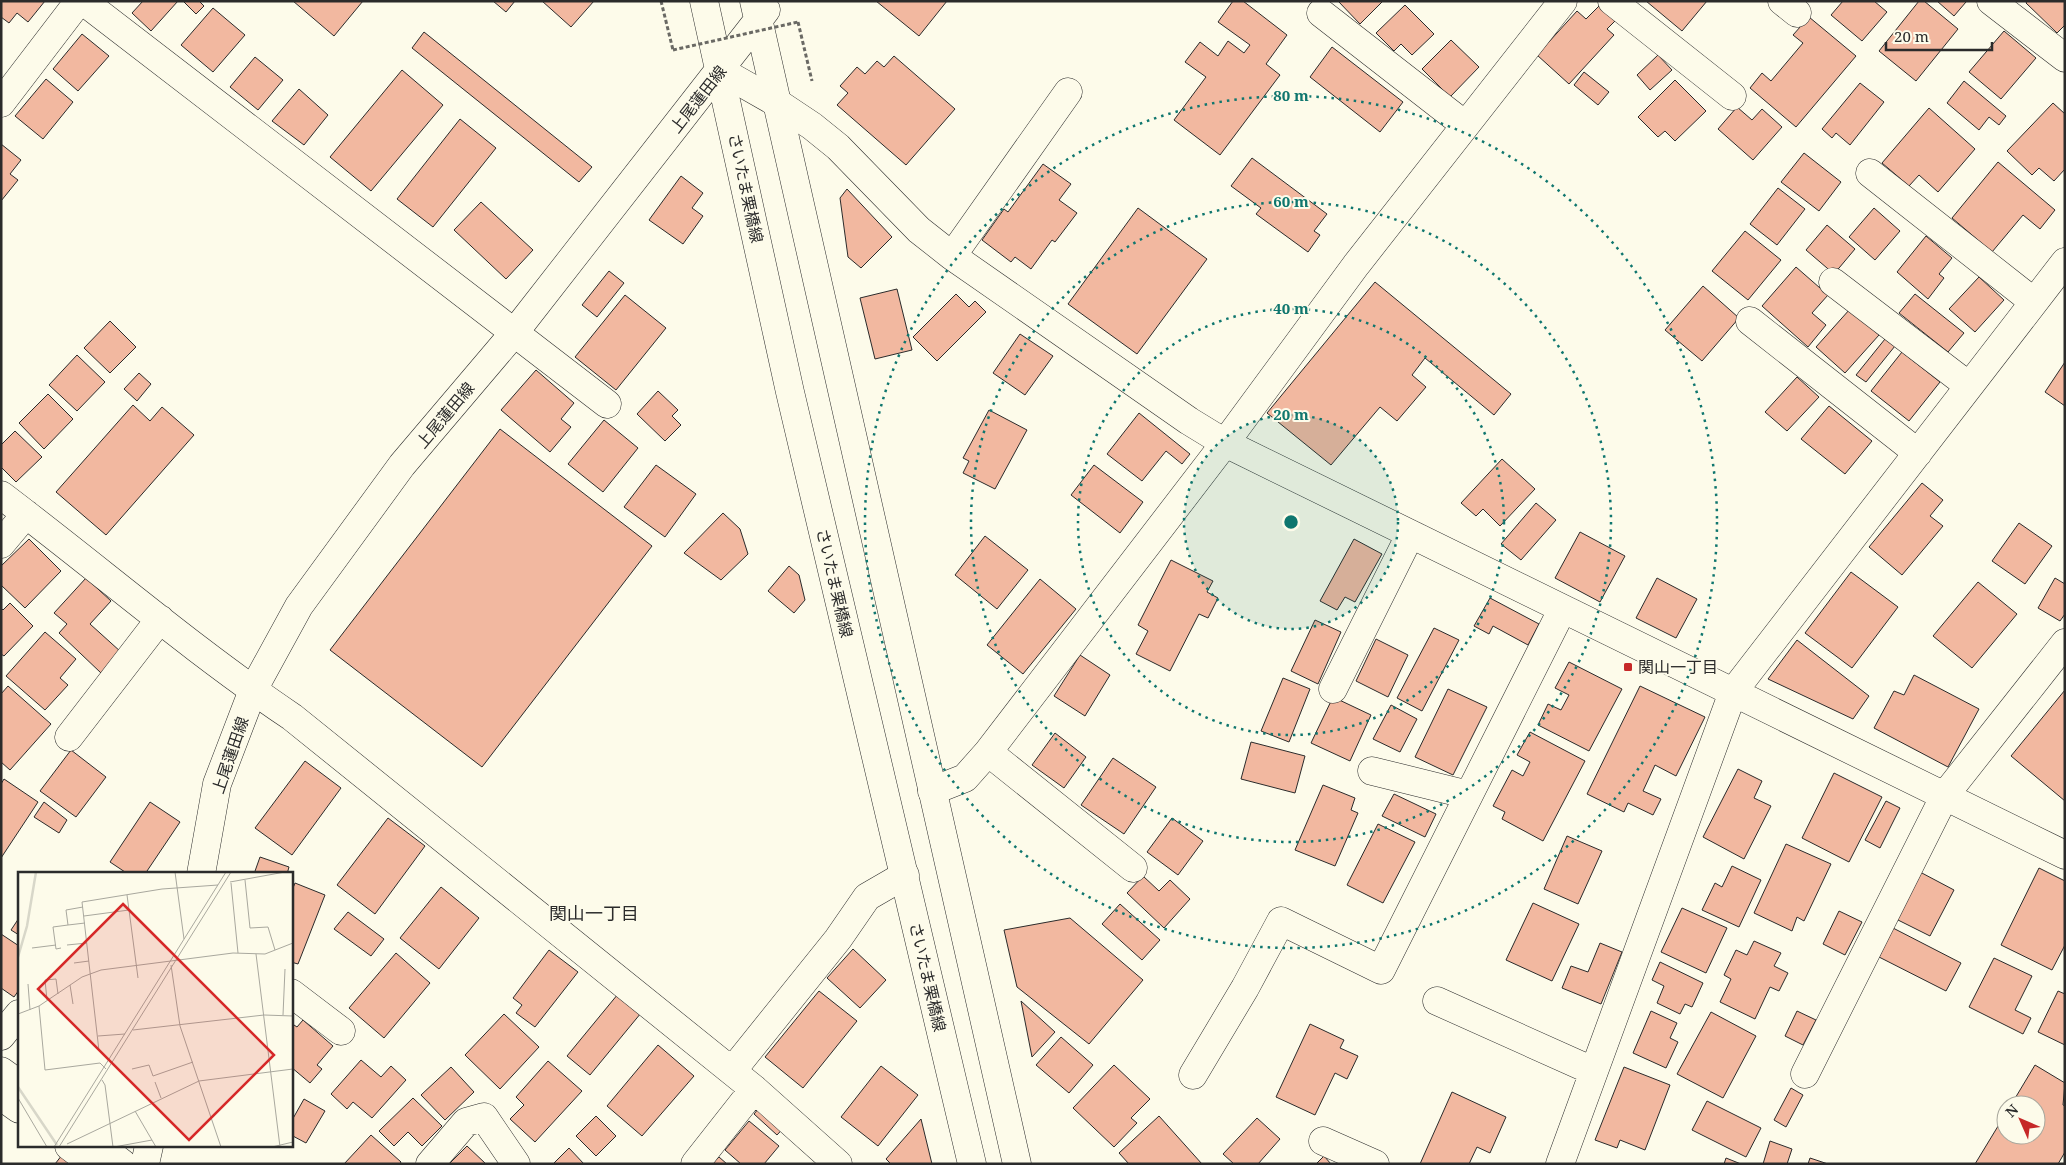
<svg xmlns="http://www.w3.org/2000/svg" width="2066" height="1165" font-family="'Noto Serif','Noto Sans JP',serif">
<rect width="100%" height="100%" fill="#fdfbea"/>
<path fill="#f2b8a0" stroke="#2b2b2b" d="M1,1H45L28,22L17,13L9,23L1,17Z
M143,1H178L151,31L132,13Z
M183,1H199L204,6L196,14Z
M293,1H363L334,36Z
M493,1H515L506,12Z
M542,1H594L571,27Z
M876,1H947L919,36Z
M1233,1H1243L1287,35L1266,64L1280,75L1220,155L1174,120L1206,77L1185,62L1200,42L1218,56L1228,41L1244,53L1250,45L1218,22Z
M1338,1H1383L1360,24Z
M1646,1H1707L1682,31Z
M1843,1H1874L1887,12L1862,41L1831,15Z
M1919,1H1924L1958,29L1916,81L1879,51Z
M1937,1H1966V2L1954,16Z
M2027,1H2065V25L2057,33L2026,3Z
M1405,5L1434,34L1412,55L1401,44L1394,51L1376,33Z
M1599,6L1615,21L1607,29L1614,35L1569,84L1537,55L1577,11L1586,19Z
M213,8L245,35L213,72L181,45Z
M1809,17L1856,56L1796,127L1750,88L1762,73L1771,81L1803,43L1793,35Z
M2004,31L2036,58L2001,99L1969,72Z
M424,32L592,167L579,182L412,48Z
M82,34L109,56L78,91L53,69Z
M1451,40L1479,67L1450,97L1422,69Z
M1332,47L1403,102L1380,132L1310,77Z
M1658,55L1672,70L1650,90L1637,75Z
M894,56L955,109L906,165L837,105L848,93L840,86L857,67L865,74L877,61L884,67Z
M255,57L283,80L258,110L230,87Z
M402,70L443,105L371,191L330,157Z
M1584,72L1609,92L1598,105L1574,85Z
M46,79L73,102L43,139L15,116Z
M1675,80L1706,111L1675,141L1665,131L1658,137L1638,117Z
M1964,81L2006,116L1999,125L1989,117L1979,130L1947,103Z
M1860,83L1884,102L1850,145L1836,133L1832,138L1822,129Z
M299,89L328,115L304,145L272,121Z
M2053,103L2065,114V169L2054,181L2039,168L2032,175L2007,151Z
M1737,107L1752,120L1762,109L1782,127L1753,160L1718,129Z
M1929,108L1975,149L1938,192L1919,175L1909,186L1882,163Z
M460,119L496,148L433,227L397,199Z
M1,144L21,160L10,174L18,180L1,201Z
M1804,153L1841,182L1819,211L1781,182Z
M1252,158L1327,214L1314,231L1320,235L1308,252L1256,214L1261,208L1231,186Z
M1998,162L2055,210L2040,229L2023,215L1992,252L1952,218Z
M1043,164L1071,184L1059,200L1077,213L1055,242L1052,240L1031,269L1015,257L1011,262L982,240L1004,209L1008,212Z
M681,176L703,193L692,208L703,216L683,244L649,220Z
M1778,188L1805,209L1777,245L1750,224Z
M847,189L892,237L861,268L848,257L840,198Z
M481,202L533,250L506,279L454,230Z
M1138,208L1207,259L1137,354L1068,304Z
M1874,208L1900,231L1875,260L1849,237Z
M1827,225L1855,249L1834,274L1806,250Z
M1745,231L1781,260L1748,300L1712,271Z
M1926,236L1952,258L1939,274L1944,278L1928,299L1897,272Z
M1796,267L1828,295L1812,313L1826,325L1808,347L1762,306Z
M609,271L624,283L597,317L582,305Z
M1979,277L2004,300L1975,332L1949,309Z
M1375,282L1511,394L1494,415L1425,358L1412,375L1426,387L1397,421L1380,407L1331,465L1267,413Z
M1703,286L1739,318L1702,361L1665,330Z
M897,289L912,350L875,359L860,298Z
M956,294L969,307L975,301L986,312L937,361L913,337Z
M1915,294L1964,333L1948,352L1899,313Z
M625,295L666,328L616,390L575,357Z
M1850,309L1879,335L1845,373L1816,347Z
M110,321L136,347L110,373L84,348Z
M1020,334L1053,356L1025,395L993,373Z
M1885,339L1895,346L1866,382L1856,375Z
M1902,352L1940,382L1909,421L1871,391Z
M77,355L105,382L77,411L49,385Z
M2065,362V406L2045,392Z
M536,370L574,403L561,419L571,427L550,452L501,410Z
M139,373L151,384L137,401L124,389Z
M1797,377L1819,397L1787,431L1765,412Z
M658,391L678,410L672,416L681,425L665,441L637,414Z
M48,394L73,419L44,449L19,423Z
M133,405L150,421L162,407L194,435L106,535L56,492Z
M1829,406L1872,441L1845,474L1801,439Z
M989,410L1027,430L995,489L963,473L969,461L963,458Z
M1139,413L1190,454L1182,464L1166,451L1142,481L1107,454Z
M604,420L638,448L603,492L568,464Z
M500,429L652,546L482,767L330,650Z
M15,431L42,457L16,482L1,467V445Z
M1502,459L1535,489L1500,526L1483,509L1476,516L1461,503Z
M656,465L696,494L665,537L624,507Z
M1094,465L1143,502L1120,533L1071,495Z
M1922,483L1943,500L1930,516L1943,526L1902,575L1869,547Z
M1536,503L1556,520L1521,560L1501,544Z
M723,513L740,529L748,554L721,580L684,553Z
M2019,523L2052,546L2025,584L1992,561Z
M1580,532L1625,556L1600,602L1555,578Z
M985,536L1028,570L997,609L955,575Z
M29,539L61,571L25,608L1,585V566Z
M1354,539L1382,554L1355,602L1345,597L1337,610L1320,601Z
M1171,560L1213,581L1207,592L1218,598L1208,618L1199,614L1170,671L1136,654L1148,631L1138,625Z
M789,566L799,575L805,600L794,613L768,591Z
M1851,572L1898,607L1852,668L1805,633Z
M86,578L111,601L90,624L121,652L101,673L59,633L67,624L54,613Z
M1657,578L1697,599L1676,638L1636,618Z
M2055,578L2065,584V614L2060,621L2038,608Z
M1040,579L1076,609L1023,674L987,645Z
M1978,582L2017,614L1972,668L1933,636Z
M1490,598L1539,624L1528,645L1493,626L1489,634L1474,626Z
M10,603L33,626L4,656L1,654V608L3,610Z
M1315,620L1341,632L1318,684L1291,671Z
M1434,628L1459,640L1422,711L1397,698Z
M45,632L76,659L60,678L68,685L45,710L6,676Z
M1376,639L1408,655L1388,697L1356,681Z
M1797,640L1869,696L1853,719L1768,679Z
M1080,655L1110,675L1085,716L1054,696Z
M1569,662L1622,689L1589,751L1538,725L1548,704L1561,710L1569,695L1555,688Z
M1914,675L1979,709L1948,767L1874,728L1894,691L1904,695Z
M1283,678L1310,689L1289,742L1261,731Z
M8,686L51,724L10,770L1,762V694Z
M1640,686L1705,717L1676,776L1655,765L1643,791L1661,799L1653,815L1628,803L1624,812L1587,794Z
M1448,689L1487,707L1453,775L1415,757Z
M2065,690V801L2011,756Z
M1333,697L1371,715L1350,761L1311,743Z
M1391,705L1417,719L1400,752L1373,739Z
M1530,732L1585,761L1543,841L1502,819L1505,812L1493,806L1512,770L1523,776L1530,762L1517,755Z
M1055,733L1086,757L1064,788L1032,765Z
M1251,742L1305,756L1295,793L1241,779Z
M71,750L106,777L76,817L40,791Z
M1113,758L1156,787L1124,834L1081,805Z
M305,761L341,788L292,855L255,828Z
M1738,769L1762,781L1754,798L1771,806L1744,859L1703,837Z
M1834,773L1882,797L1849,862L1802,838Z
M4,779L38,802L1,858V784Z
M1323,785L1355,798L1351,810L1358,813L1335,866L1295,850Z
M1394,794L1436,814L1425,837L1382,816Z
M1886,801L1900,808L1880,848L1865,840Z
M44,802L67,820L59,833L34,817Z
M150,802L180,822L145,874H128L110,862Z
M388,818L425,846L375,914L337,885Z
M1172,818L1203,841L1178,875L1147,852Z
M1378,824L1415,842L1383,903L1347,885Z
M1567,836L1602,851L1578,904L1544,889Z
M1786,844L1831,864L1804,921L1797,917L1792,931L1754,913Z
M260,857L289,867L287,874H254Z
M1732,866L1761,880L1739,927L1702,910L1715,883L1722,887Z
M2039,868L2065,881V945L2052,970L2001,945Z
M1920,872L1954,890L1930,936L1896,919Z
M1143,876L1159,891L1170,880L1190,899L1164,928L1127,893Z
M295,883L325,895L298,964L291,962V893Z
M441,887L479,918L439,969L400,938Z
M1533,903L1579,924L1552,981L1506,960Z
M1120,904L1160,940L1142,960L1102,924Z
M1682,908L1727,928L1706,973L1661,952Z
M1839,911L1862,922L1845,955L1823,944Z
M348,912L384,939L371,956L334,929Z
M19,918V935L11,930Z
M1070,918L1143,980L1089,1044L1017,987L1004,930Z
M1893,928L1961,963L1946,991L1879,957Z
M1,934L19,946V990L14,997L1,988Z
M1754,941L1781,953L1774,966L1788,973L1779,991L1770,987L1755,1019L1720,1002L1731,979L1724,975L1736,950L1747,955Z
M1600,943L1622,952L1601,1004L1562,988L1571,966L1588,972Z
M853,949L886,980L860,1008L827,978Z
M549,950L578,972L535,1027L516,1013L522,1005L513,998Z
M396,953L430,983L384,1038L349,1008Z
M1994,958L2032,976L2015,1010L2031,1018L2023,1034L1969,1007Z
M1660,962L1703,983L1692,1007L1685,1004L1680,1014L1657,1003L1664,986L1652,980Z
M819,991L857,1021L803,1088L765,1057Z
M2058,991L2065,994V1045L2038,1032Z
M618,994L641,1013L590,1075L567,1056Z
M1021,1001L1055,1032L1032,1057Z
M1651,1011L1677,1023L1670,1038L1678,1042L1666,1068L1633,1053Z
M1797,1011L1816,1020L1803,1045L1785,1036Z
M1711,1012L1756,1036L1723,1098L1677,1074Z
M504,1014L539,1047L500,1089L465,1055Z
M303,1020L333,1046L317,1065L322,1069L310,1083L291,1067V1023L297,1027Z
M1310,1024L1344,1040L1340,1048L1358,1056L1347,1079L1335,1073L1315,1115L1276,1097Z
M1061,1037L1093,1065L1069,1093L1036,1065Z
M658,1045L694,1076L642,1136L607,1106Z
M361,1060L381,1077L391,1066L406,1080L372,1118L353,1102L347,1109L331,1094Z
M548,1061L582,1091L535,1142L510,1119L524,1105L516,1097Z
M1114,1065L1150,1099L1131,1118L1137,1123L1114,1147L1073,1108Z
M2035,1065L2065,1083L2063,1105L2065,1106V1152L2058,1164H1975L2006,1113V1135H2036V1105H2011Z
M881,1066L918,1095L878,1146L841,1117Z
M451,1067L474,1092L445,1120L421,1095Z
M1624,1067L1670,1085L1645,1150L1620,1140L1617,1148L1595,1140Z
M1791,1088L1803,1095L1786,1127L1774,1120Z
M1452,1092L1506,1117L1490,1153L1477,1147L1469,1164H1420Z
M413,1098L442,1126L422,1146L408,1132L394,1146L379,1131Z
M304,1099L325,1111L306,1143L291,1135V1122Z
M1707,1101L1761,1128L1746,1157L1692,1130Z
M764,1102L788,1123L777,1135L754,1114Z
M596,1116L616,1136L596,1156L576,1136Z
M1159,1116L1202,1164H1129L1119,1153Z
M1257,1118L1280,1139L1258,1164H1234L1223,1154Z
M921,1119L932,1164H891L886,1159Z
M749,1121L779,1146L764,1164H741L725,1150Z
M371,1135L401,1162L400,1164H344Z
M1770,1141L1792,1149L1787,1164H1763Z
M467,1146L486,1164H449Z
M569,1148L584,1164H553Z
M62,1155L74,1164H55Z
M1324,1156L1331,1164H1316Z
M719,1157L727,1164H712Z
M1726,1158L1741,1164H1724Z
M1810,1158L1828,1164H1808Z"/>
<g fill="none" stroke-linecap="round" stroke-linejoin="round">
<g stroke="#2b2b2b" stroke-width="29">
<path id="minor" d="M83,1L607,404
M1612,1L1732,96
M1782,1L1797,13
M1991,1L2065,58
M1321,13L1465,125
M721,71L779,104L812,126L838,147L919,230L952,256L1189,421L1225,443L2065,855
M1,103L79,1
M1870,173L2034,302
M952,256L1068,92
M1833,282L1969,386
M1750,321L1918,453
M1,495C99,569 191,649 292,717L754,1089L838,1164
M1,544L26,514
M1333,689L1410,535
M69,737L160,619
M988,752L1133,868
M1372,771L1469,795
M932,791L965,778L988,752L1225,443L1356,265L1563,1
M291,993L341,1031
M1437,1001L1593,1071
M1,1036L19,1014
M1,1071L19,1084
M732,1071L838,939L867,897L905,875
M1805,1074L1945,795L2065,643
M1193,1075L1245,988L1281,921L1381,970L1562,610
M1,1096L19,1109
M1323,1141L1375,1164
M69,1146L93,1164
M100,1146L123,1164
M430,1164L466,1122L484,1117L516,1164
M695,1164L754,1089
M1560,1164L1733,692L2065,262"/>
</g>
<g stroke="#2b2b2b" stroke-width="29">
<path id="major" d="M704,1L790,392L972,1164
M754,1L1017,1164
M201,874L217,784L253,690L299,606L402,465L514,333L766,10
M145,1164L149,1146"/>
</g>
<path stroke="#6a6964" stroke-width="3" stroke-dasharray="4 2.5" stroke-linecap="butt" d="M661,1L673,50
M798,22L812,81"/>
<use href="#minor" stroke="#fdfbea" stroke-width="28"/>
<use href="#major" stroke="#fdfbea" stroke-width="28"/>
<path stroke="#6a6964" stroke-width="3" stroke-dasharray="4 2.5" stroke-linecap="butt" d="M673,50L798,22"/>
</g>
<circle cx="1291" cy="522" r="107" fill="#0f766e" fill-opacity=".12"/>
<g fill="none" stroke="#0f766e" stroke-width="2.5" stroke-dasharray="2.5 5">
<circle cx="1291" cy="522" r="107"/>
<circle cx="1291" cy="522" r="213"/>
<circle cx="1291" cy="522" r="320"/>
<circle cx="1291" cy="522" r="426"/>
</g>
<rect fill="#c62828" stroke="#fdfbea" stroke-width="2" x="1623" y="662" width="10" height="10" rx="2.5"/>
<g text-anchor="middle" stroke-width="4" stroke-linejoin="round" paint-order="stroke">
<g font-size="16" fill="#2b2b2b" stroke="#fdfbea">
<text transform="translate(698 99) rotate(-52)" y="6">上尾蓮田線</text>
<text transform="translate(746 188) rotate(78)" y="6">さいたま栗橋線</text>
<text transform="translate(445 415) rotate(-50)" y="6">上尾蓮田線</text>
<text transform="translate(835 583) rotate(77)" y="6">さいたま栗橋線</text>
<text transform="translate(230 755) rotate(-71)" y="6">上尾蓮田線</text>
<text transform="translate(928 977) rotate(77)" y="6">さいたま栗橋線</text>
</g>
<g font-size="16" fill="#2b2b2b" stroke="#fdfbea" text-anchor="start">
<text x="1638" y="673">関山一丁目</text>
</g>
<g font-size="18" fill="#2b2b2b" stroke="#fdfbea">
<text x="594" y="920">関山一丁目</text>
</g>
</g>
<g transform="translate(18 872)">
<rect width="275" height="275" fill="#fdfbea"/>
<path fill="none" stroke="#d8d7c9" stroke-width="2.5" d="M0,85L9,54L18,0M0,215L39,273"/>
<path fill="none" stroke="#a9a89e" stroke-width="1" d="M157,0L166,67M227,8L232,56L250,55L257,78M212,10L267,0M213,11L220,81M65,35L48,38L50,53L67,51M111,38L120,106M66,44L111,38L109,23M49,73L69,71M14,76L38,73M43,76L38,77L35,55L50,53M238,82L262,275M56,91L71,89M153,93L162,154L203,275M10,112L12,138M52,113L55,132M29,128L27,108L38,107L40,122M21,134L27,198L82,191L88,197M0,142L21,134L64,105L83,98L215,81L247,82L275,71M265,143L267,97M115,158L246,143L275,144M80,164L107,162M81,179L64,30L144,17L200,13M114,197L131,193L135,204L175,190M84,208L87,213L95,275M137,210L143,226M0,226L29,275M117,239L138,275M49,272L181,209L275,197M36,275L208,0M41,275L213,0M96,275L134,268M254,275L275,270"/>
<path fill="#d62828" fill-opacity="0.15" stroke="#d62828" stroke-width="2.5" d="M105,32L256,183L171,268L20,117Z"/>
<rect width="275" height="275" fill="none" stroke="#2b2b2b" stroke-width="2.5"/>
</g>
<circle cx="1291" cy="522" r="8" fill="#0f766e" stroke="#fdfbea" stroke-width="2.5"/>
<g font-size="15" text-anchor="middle" font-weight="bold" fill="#0f766e" stroke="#fdfbea" stroke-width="4" stroke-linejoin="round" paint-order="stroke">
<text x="1291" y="101">80 m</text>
<text x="1291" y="207">60 m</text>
<text x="1291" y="314">40 m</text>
<text x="1291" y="420">20 m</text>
</g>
<rect width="2066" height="1165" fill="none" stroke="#2b2b2b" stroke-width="5"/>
<g transform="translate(2021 1120) rotate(315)"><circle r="24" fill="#fdfbea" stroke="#a9a89e"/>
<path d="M0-4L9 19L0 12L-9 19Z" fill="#c62828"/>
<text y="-8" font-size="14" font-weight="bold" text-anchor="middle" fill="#2b2b2b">N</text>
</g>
<path d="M1886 42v8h106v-8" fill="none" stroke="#2b2b2b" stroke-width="2.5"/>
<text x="1894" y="42" font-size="15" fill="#2b2b2b" stroke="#fdfbea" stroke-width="4" paint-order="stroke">20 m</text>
</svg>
